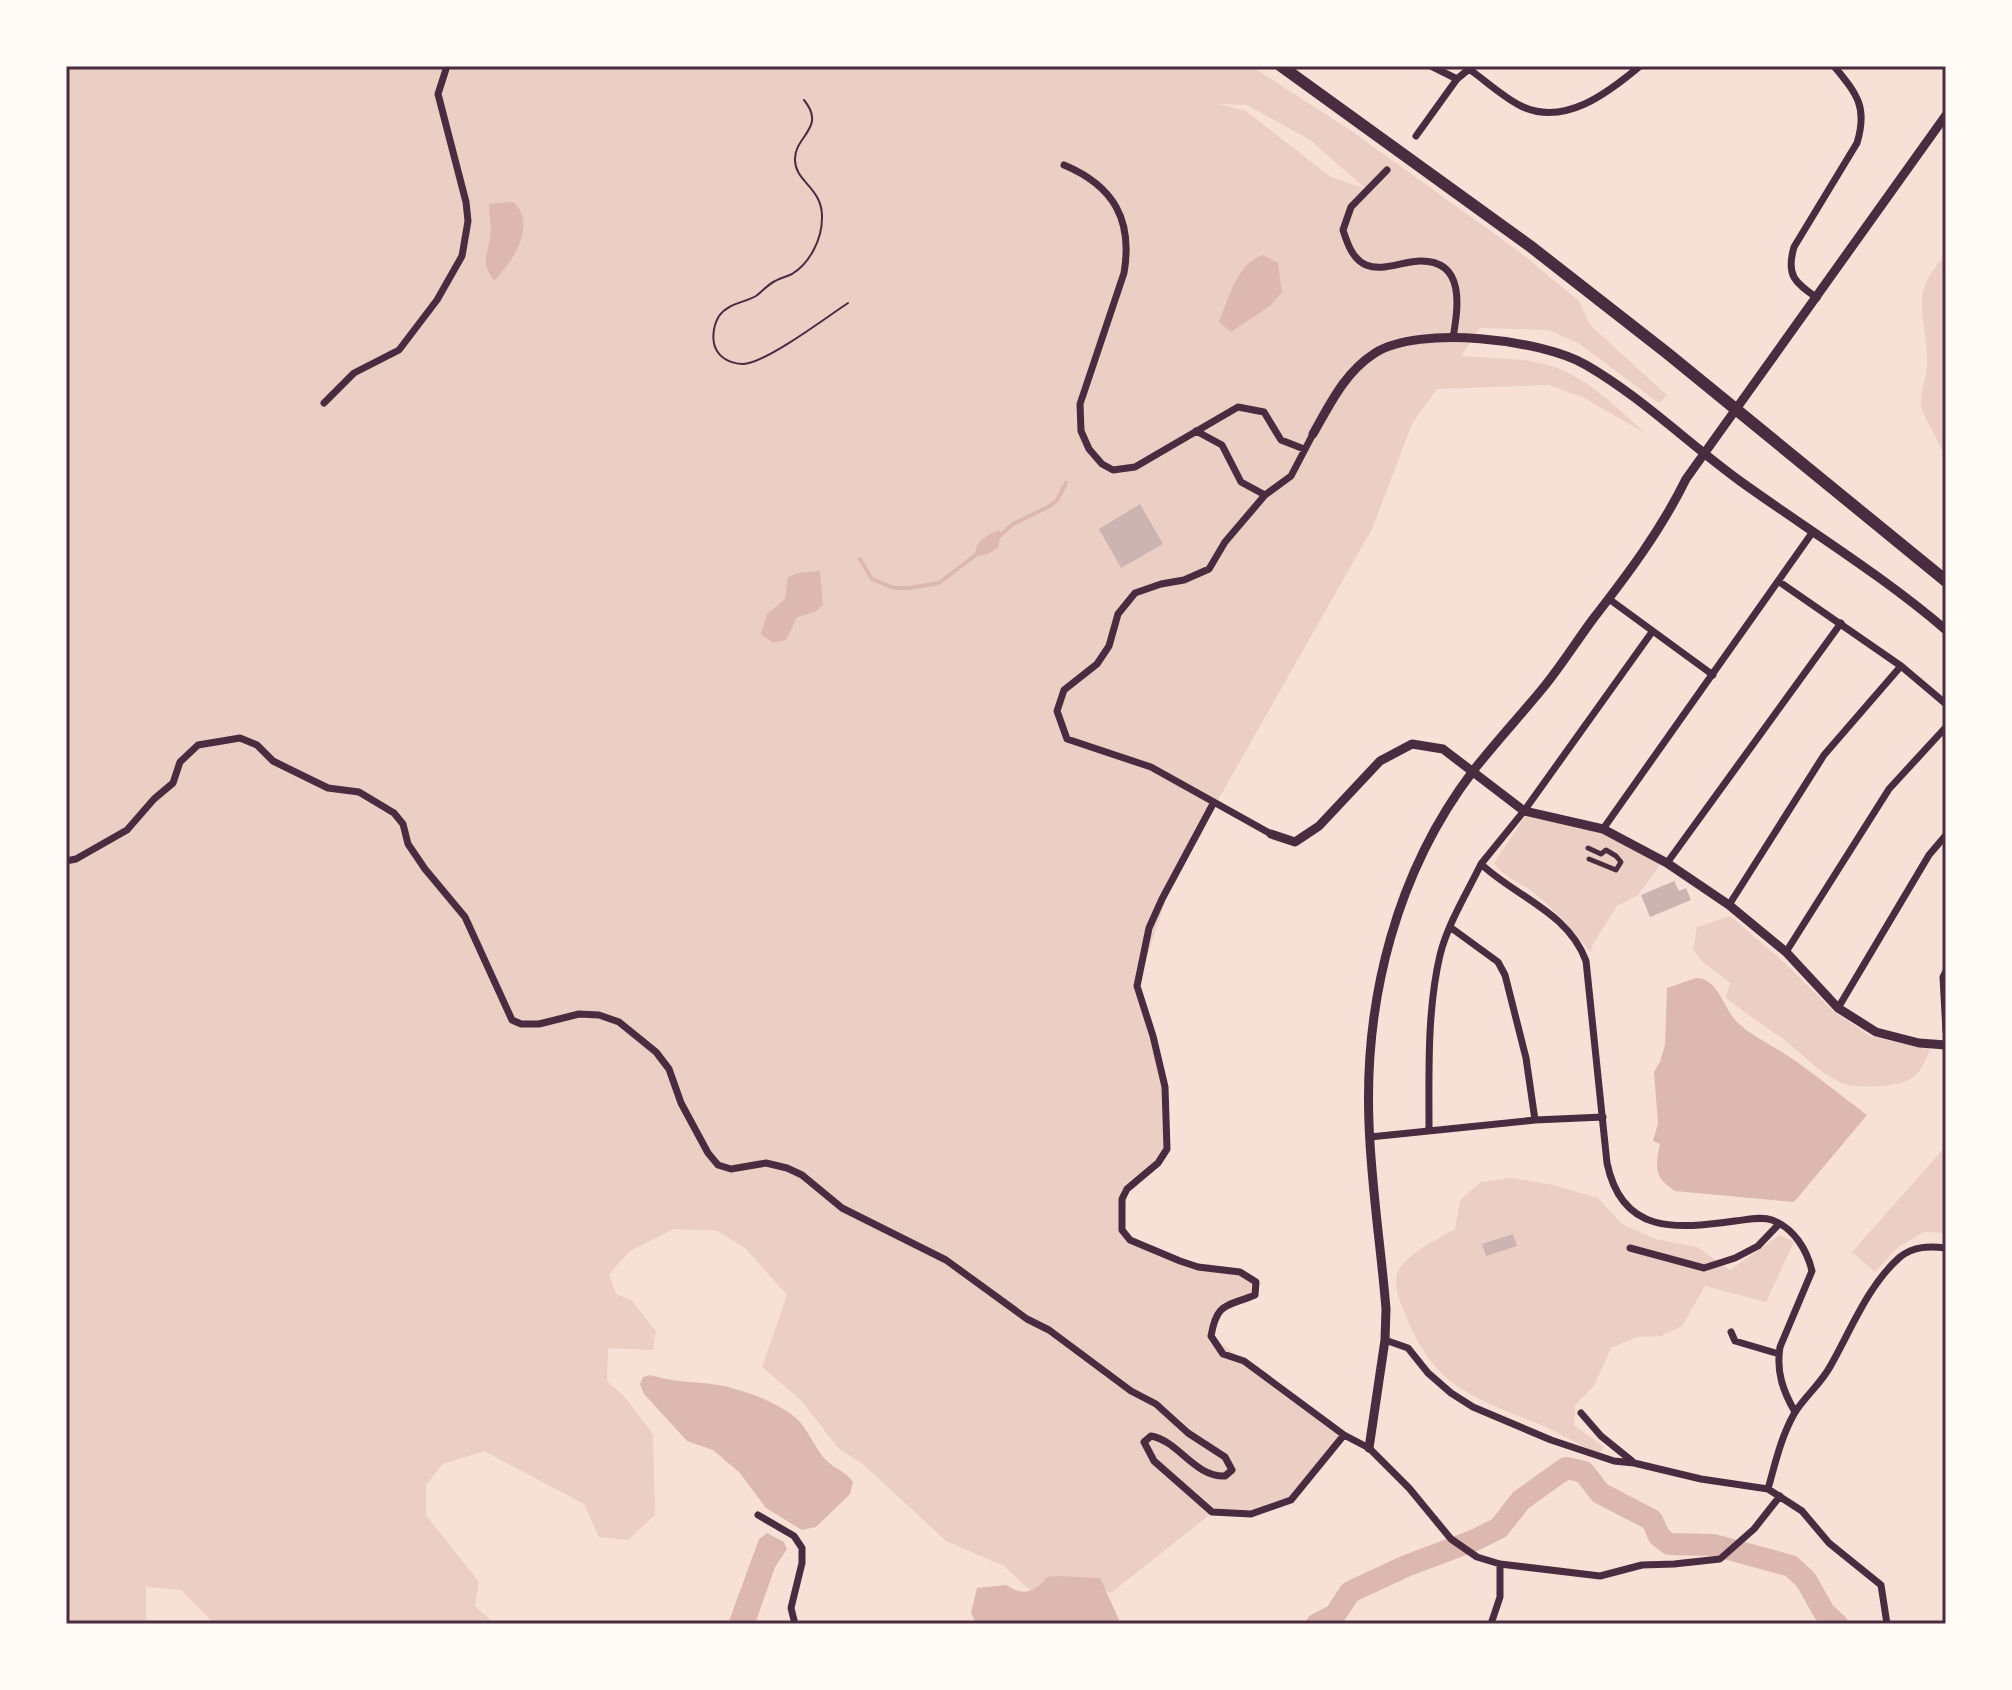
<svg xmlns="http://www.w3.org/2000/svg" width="2012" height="1690" font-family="'Public Sans',sans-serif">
<rect width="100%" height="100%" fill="#f7e1d7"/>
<path fill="#ebcfc5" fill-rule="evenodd" d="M66,66H1251L1350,130L1521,253L1579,301L1590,325L1667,395L1659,403L1578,343L1548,330L1480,328L1461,356C1484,358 1507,358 1530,361C1577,367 1612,403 1645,433L1584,398L1549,385L1437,389L1412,424L1372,529L1173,879L1137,986L1166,1101L1167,1149L1128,1189L1122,1230C1141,1242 1161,1256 1184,1262C1209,1268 1233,1268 1256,1282L1255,1294L1226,1305L1211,1336L1344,1435L1291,1500L1251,1514L1213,1512L1111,1593L1095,1586L1048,1607L1004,1566L946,1541L865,1466L838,1448L801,1400L762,1367L787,1295L745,1248L717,1231L674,1229L630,1251L609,1274L616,1294L631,1300L656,1331L653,1350L608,1348L607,1381L624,1396L653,1434L655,1515L628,1540L599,1537L584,1504L484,1451L443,1464L426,1485V1515L479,1582L475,1606L495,1624H459L447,1621L420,1624H215L181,1590L146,1587V1624H66ZM1219,104L1247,105L1310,140L1366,189L1331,177L1246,111Z
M1946,255V462C1942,443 1923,420 1921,405C1920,393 1926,379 1927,367C1929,321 1905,295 1946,255Z
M1527,814L1601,833L1661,864L1637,896L1617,906L1593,944L1591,953C1574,931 1556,911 1534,893C1521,883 1503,877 1494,863Z
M1730,916L1786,964L1833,1011L1870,1036L1930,1050C1926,1059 1922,1069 1915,1076C1903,1087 1864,1088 1848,1085C1828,1081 1799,1051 1782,1038C1763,1025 1744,1013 1726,998L1730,983L1703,962L1693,949L1697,927Z
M1946,1146V1233L1924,1232L1897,1248L1875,1272L1852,1252Z
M1512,1178L1553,1185L1598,1198L1622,1224L1656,1239L1697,1247L1730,1270L1780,1235L1794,1242L1766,1302L1705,1286L1682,1326L1661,1336L1637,1337L1611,1348L1594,1386L1575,1405L1574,1425L1604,1447L1599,1454C1579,1445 1559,1433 1539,1424C1473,1397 1434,1387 1406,1316C1401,1304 1393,1287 1397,1274C1405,1253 1437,1240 1455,1229L1460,1200L1481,1182Z"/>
<path fill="#dcb8b0" d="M514,202C537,226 513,261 494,281C481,261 486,260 490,238C492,227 489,215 489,204Z
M1263,255L1278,263L1282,292L1270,306L1231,332L1219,322C1229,298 1236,264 1263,255Z
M998,530L1001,532L998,548L986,555L976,556C973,543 987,535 998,530Z
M820,571L823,605L815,612L797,617L786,640L773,643L761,634L767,614L785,599L788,577L798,573Z
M1696,978C1718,978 1723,1007 1736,1021C1748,1033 1762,1040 1777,1049C1808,1068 1837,1093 1867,1115L1794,1202L1675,1191C1654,1178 1655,1167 1660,1144L1653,1141L1658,1123L1654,1072L1660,1062L1665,1045L1667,988Z
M650,1375C675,1383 699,1381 724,1386C746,1391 774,1401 792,1415C807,1425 813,1446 825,1459C835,1470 844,1469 853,1482L850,1494L816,1527L802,1530L766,1508L740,1473L713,1450L687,1441L644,1394L640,1384L643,1377Z
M767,1533L784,1542L787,1549L775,1567L755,1624H728L759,1539Z
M1057,1576L1100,1578L1121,1624H976L971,1613L977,1588L1007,1585C1022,1597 1036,1592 1047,1577Z"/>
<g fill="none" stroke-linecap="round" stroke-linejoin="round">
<path stroke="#dcb8b0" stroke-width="4" d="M997,538L1013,524L1050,506L1057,500L1066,483
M860,559L872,579L894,588H909L939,583L977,554"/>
<path stroke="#dcb8b0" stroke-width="22" d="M1317,1624L1335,1615L1350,1592L1406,1566L1475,1540L1499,1528L1521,1500L1566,1468L1584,1472L1600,1493L1652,1520L1659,1536L1669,1544L1714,1545L1791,1566L1806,1580L1824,1612L1837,1624"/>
</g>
<path fill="#ccb4b1" d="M1140,504L1163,544L1121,568L1099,529Z
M1674,881L1679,891L1686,888L1691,900L1650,917L1641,895Z
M1513,1234L1517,1246L1486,1256L1482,1244Z"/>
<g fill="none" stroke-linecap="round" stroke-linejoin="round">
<path stroke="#4a2c40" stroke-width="2" d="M804,100C827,128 794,136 795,160C795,182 823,188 822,218C822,239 810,263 792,274C786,277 780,278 775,281C767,285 762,292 756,296C744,303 728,303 719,316C713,326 711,341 717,351C723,361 738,366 749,363C775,356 824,319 848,303"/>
<path stroke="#4a2c40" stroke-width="5" d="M1588,848L1601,854L1606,850L1616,856L1621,862L1616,870L1589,859"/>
<path stroke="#4a2c40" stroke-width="7" d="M1431,66L1457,79
M1469,66V69C1486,81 1503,97 1521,106C1564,127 1608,93 1640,66
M1416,136L1457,79L1469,69
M1064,165C1114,186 1133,220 1124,273L1080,404L1081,431L1089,449L1102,464L1113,470L1135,467L1238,407L1264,412L1281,440L1304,449
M1387,170L1351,207L1343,230C1347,242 1352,259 1366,265C1383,272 1403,261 1421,261C1466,261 1458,308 1453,338
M1817,298C1794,282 1786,275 1794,247L1857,143C1868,107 1857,94 1834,66
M324,403L354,373L399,350L437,300L462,256L468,221L466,202L438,94L447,66
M1196,431L1222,445L1241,482L1265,495
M1778,581L1901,666L1946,704
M1609,599L1713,675
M1652,632L1524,811L1481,864C1516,897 1568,912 1586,961L1607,1163C1622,1235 1676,1229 1735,1221C1746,1220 1761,1216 1772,1220C1794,1228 1807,1250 1812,1271L1780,1347C1776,1372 1783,1391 1795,1412
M1214,802L1162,899L1149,928L1137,986L1153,1036L1165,1087L1167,1149L1158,1163L1127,1189L1122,1199V1230L1130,1240L1180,1261L1198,1267L1240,1272L1256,1282L1255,1295C1226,1307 1217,1302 1211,1336L1223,1354L1244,1361L1344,1435L1369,1448L1409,1488L1451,1539L1477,1557L1500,1564L1600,1576L1642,1565L1674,1564L1720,1559L1754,1529L1780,1496
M1603,829L1812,533
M1271,834L1151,767L1067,739L1057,711L1064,690L1097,664L1109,646L1118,614L1135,593L1161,584L1184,580L1209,569L1225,542L1265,495L1291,476L1313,434
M66,861L76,859L127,830L154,799L173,783L180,762L198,745L240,738L257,745L273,761L328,788L359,792L394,813L403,824L408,844L425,869L465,917L512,1020L521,1024H539L579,1014L599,1015L619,1022L656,1052L669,1069L681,1103L708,1153L718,1165L731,1169L766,1163L787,1168L802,1175L842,1208L946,1260L1027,1319L1049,1330L1131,1391L1156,1404L1188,1433L1225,1457L1232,1470L1225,1476C1194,1477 1179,1441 1151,1436L1144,1442L1154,1461L1212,1512L1251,1514L1291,1500L1344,1435
M1667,863L1841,623
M1729,905L1824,755L1901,666
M1450,927L1498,962L1505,975L1526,1058L1535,1120
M1786,952L1889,789L1946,727
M1946,971L1943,977L1946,1031
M1838,1008L1929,855L1946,835
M1429,1129C1429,1071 1427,1011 1440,955C1448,923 1467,893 1481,864
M1370,1137L1535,1120L1603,1117
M1630,1248L1704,1268L1735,1258L1758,1246L1779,1224
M1731,1332L1735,1341L1779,1354
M1385,1340L1408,1348L1428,1373L1451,1393L1473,1407L1551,1440L1614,1461L1634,1463L1701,1479L1768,1489L1802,1511L1829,1543L1881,1585L1887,1624
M1581,1413L1601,1436L1632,1461
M1768,1489C1775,1464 1781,1437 1794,1414C1804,1397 1821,1384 1831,1365C1851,1330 1868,1285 1900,1257C1914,1246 1929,1246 1946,1248
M758,1515L794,1536L802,1548V1563L791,1608L795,1624
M1491,1624L1500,1597V1564"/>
<path stroke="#4a2c40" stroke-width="9" d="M1313,434C1330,404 1345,372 1375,353C1419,325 1541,339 1586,365C1640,396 1689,444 1740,481C1808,530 1882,575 1946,630
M1271,834L1295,842L1319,826L1380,761L1412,744L1443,749L1524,811L1603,829L1667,863L1729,905L1786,952L1838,1008L1876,1032L1919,1043L1946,1045
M1369,1448L1385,1340L1386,1309C1381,1247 1371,1185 1369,1123C1364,998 1397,871 1473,771C1496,742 1520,716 1543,688C1561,666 1576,642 1593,619C1628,574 1661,530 1686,479L1946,115"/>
<path stroke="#4a2c40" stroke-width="12" d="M1281,66L1530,246L1667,353L1946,581"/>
</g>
<rect width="2012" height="1690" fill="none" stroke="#fffaf5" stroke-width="136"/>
<rect x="68" y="68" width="1876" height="1554" fill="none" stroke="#4a2c40" stroke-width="3"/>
</svg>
